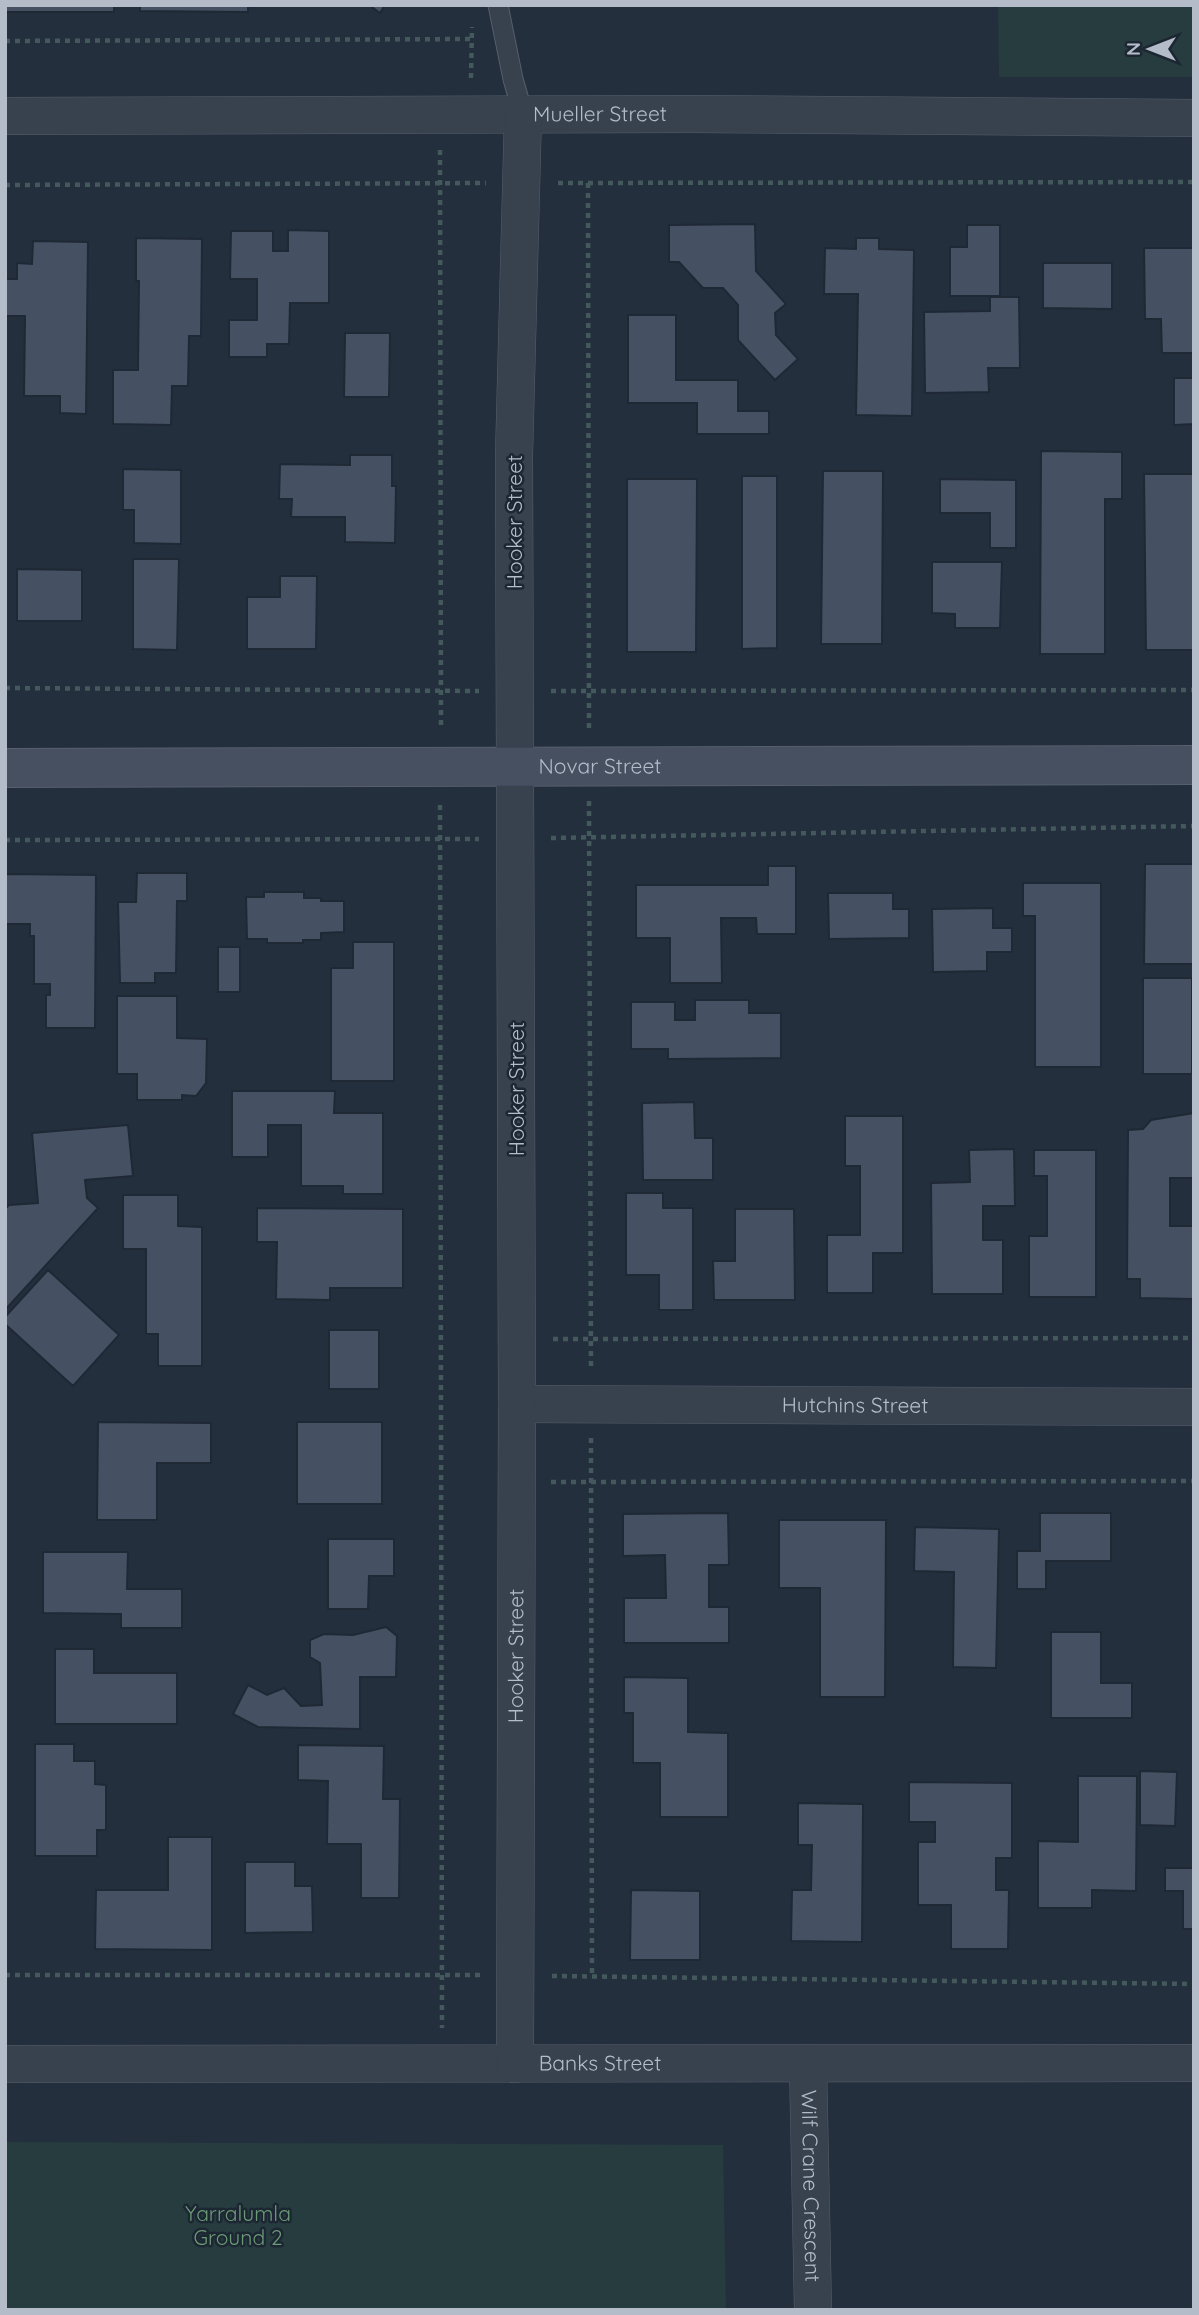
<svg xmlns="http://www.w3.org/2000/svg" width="1199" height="2315" font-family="Quicksand,sans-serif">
<rect width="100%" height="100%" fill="#242f3e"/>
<path fill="#263c3f" d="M998,5H1194V77H999Z
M5,2142L723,2145L726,2310H5Z"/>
<path fill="#455162" stroke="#1f2835" stroke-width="2" d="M5,5H114V12H5Z
M140,5H248V12L140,11Z
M369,5H385L380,13Z
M755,224L756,271L786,304L775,313L776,335L798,359L775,380L738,340V305L723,288H703L679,262H669V225Z
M967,225H1000V296H950V247H967Z
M288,230L329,231V303H290L289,344H267V357H229V320H257V279H230L231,231H273V251H288Z
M136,238L202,239L201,336H189L188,386H172L171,425L113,424V370H138L139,281H136Z
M856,238H879V249L914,250L912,416L856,415L858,294H824L825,248L856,249Z
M33,241L88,242L86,414L60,413V396H24L25,316H5V279H17V263L32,264Z
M1144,248H1194V353H1162L1161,319H1145Z
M1043,263H1112V309L1043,308Z
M990,297H1019L1020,368H988L989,392L925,393L924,312L990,311Z
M628,315H676V380H738V411H769V434H697V403H628Z
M345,333H390L389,397H344Z
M1174,378H1194V424L1174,425Z
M1041,451L1122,452V499H1105V654H1040Z
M350,455H392V486H396L395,543L345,542V517H291L292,499H279L280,464L350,465Z
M123,469L181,470V544L134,543V510H123Z
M823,471H883L882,644H821Z
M1144,474H1194V650H1146Z
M742,476H777V648L742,649Z
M627,479H697L696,652H627Z
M940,479L1016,480V548H990V513H940Z
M133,559H179L177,650L133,649Z
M932,562H1002L1000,628H955V614L932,613Z
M17,569L82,570V621H17Z
M280,576H317L316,649H247V597H280Z
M1145,864H1194V964H1144Z
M768,866H796V934H757L756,918H721L722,983H670V938H636V885H768Z
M137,873H187V901H177L176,973H155V983H120L118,902H136Z
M5,874L96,875L95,1028H46V995H50V984H34V936H30V924H5Z
M1023,883H1101V1067H1035V916H1023Z
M264,892H304V898H321V901H344V932L321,933V940H303V943H267V939H247L246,897H264Z
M828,893H893V909H909V938L829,939Z
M993,908V928H1012V952H987V971L933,972L932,909Z
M353,942H394V1081H331V968H353Z
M218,947H240V992H218Z
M1143,978H1192V1074H1143Z
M117,996H177V1038L207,1039L206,1083L196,1096L182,1095V1100H137V1074H117Z
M695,1000H749V1013H781V1058L668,1059V1049H631V1002H675V1020H695Z
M232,1091H335L334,1113H383V1194H343V1186H301V1125H268V1157H232Z
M694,1102L695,1138H713V1180H643L642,1103Z
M1194,1113V1178H1170V1226H1194V1299L1140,1298V1279H1127L1128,1130L1143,1129L1151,1120Z
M845,1116H903V1253H873V1293H827V1235H860V1166H845Z
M128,1125L133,1176L85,1180L87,1198L98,1208L5,1310V1209L9,1205L38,1203L32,1133Z
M1014,1149L1015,1206H983V1240H1003V1294H932L931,1183L970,1182L969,1150Z
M1034,1150H1096V1297H1029V1236H1047V1176H1034Z
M626,1193H663V1208H693V1310H659V1275H626Z
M123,1195H178V1226L202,1227V1366H158V1334H146V1249H123Z
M257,1208L403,1209V1288H330V1300L276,1299L277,1242H257Z
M735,1209H794L795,1300H714L713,1261H735Z
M48,1270L119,1335L73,1386L5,1324V1317Z
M329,1330H379V1389H329Z
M98,1422L211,1423V1463H157V1520H97Z
M297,1422H382V1504H297Z
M728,1513L729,1565H709V1607H729V1643H624V1598H666L665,1555L623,1556V1514Z
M1040,1513H1111V1561H1046V1589H1017V1551H1040Z
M779,1520H886L885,1697H820V1588H779Z
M915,1527L999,1529L996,1668L953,1667L954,1572L914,1571Z
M328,1539H394V1576H369L368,1609H328Z
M43,1552H128L127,1589H182V1628H121V1614L43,1613Z
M386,1627L397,1636L396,1677H360V1729L258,1727L233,1714L248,1685L267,1695L284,1688L301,1706L322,1705L320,1663L310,1657V1640L324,1634L353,1635Z
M1051,1632H1101V1683H1132V1718H1051Z
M55,1649H94V1673H177V1724H55Z
M624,1677L688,1678V1732L728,1733V1817H660V1763H633V1713H624Z
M35,1744H74V1761H95V1784L106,1785V1830H97V1856H35Z
M298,1745L384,1746L383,1799H400L399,1898H361V1844H327L328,1781L298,1780Z
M1140,1771L1177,1772L1175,1826L1140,1825Z
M1078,1776H1137L1136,1891L1092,1890V1908H1038V1841L1078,1842Z
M909,1782L1012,1783V1858H996V1890H1009L1008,1949H951V1905H918V1842H935V1822H909Z
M798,1803L863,1804L862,1942L791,1941L792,1890H811L812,1845H798Z
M168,1837H212V1950L95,1949L96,1890H168Z
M245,1862H295V1886H312L313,1932L245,1933Z
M1165,1868H1194V1929H1183V1891H1165Z
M631,1890L700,1891V1960H630Z"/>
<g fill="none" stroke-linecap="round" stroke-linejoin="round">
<g stroke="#565f6c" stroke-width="21">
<path id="lane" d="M498,5L513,79L523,114"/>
</g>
<g stroke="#565f6c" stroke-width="38">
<g id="street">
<path id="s1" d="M5,116L691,114L1194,118"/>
<path id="s2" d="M517,1404L1194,1407"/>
<path id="s3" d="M5,2064L1194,2063"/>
<path id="s4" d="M515,2064L517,1404L514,456L523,114"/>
<path id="s5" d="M808,2064L813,2310"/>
</g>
</g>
<g stroke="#565f6c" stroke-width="40">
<g id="secondary">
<path id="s6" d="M5,768L1194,765"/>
</g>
</g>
<path stroke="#44595c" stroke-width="4.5" stroke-dasharray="5 5" stroke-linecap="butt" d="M5,41L471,39
M471,78L472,27
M440,150L441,730
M558,183L1194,182
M588,183L589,730
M5,185L486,183
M5,688L479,691
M551,691L1194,690
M589,801L591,1370
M440,805L442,2028
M551,838L1194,826
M5,840L479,839
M553,1339L1194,1338
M591,1438L592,1976
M551,1482L1194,1481
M5,1975H480
M552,1976L1194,1984"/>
<use href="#lane" stroke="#38414e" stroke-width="19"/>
<use href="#street" stroke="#38414e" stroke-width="37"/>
<use href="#secondary" stroke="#465061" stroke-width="38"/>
</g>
<g text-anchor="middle" stroke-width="5" stroke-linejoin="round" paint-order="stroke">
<g font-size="21" fill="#b4bcc9" stroke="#1d2633">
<text dy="7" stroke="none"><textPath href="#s1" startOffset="595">Mueller Street</textPath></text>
<text transform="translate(515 522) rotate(-90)" y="7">Hooker Street</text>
<text dy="7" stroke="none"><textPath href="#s6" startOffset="595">Novar Street</textPath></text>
<text transform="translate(517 1089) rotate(-90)" y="7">Hooker Street</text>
<text dy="7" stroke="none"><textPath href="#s2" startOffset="338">Hutchins Street</textPath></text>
<text dy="7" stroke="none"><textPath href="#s4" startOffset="408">Hooker Street</textPath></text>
<text dy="7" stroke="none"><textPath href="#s3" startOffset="595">Banks Street</textPath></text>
<text dy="7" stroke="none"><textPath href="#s5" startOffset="122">Wilf Crane Crescent</textPath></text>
</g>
<g font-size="21" fill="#6b9a76" stroke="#1d2633">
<text x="238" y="2221">Yarralumla<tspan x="238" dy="24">Ground 2</tspan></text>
</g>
</g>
<rect width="1199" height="2315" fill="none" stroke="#b4bcc9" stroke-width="14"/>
<g transform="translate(1150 49) rotate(270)" stroke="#1d2633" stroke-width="5" paint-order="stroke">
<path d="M0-5L12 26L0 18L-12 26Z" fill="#b4bcc9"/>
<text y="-10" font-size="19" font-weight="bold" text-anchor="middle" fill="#b4bcc9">N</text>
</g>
</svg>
